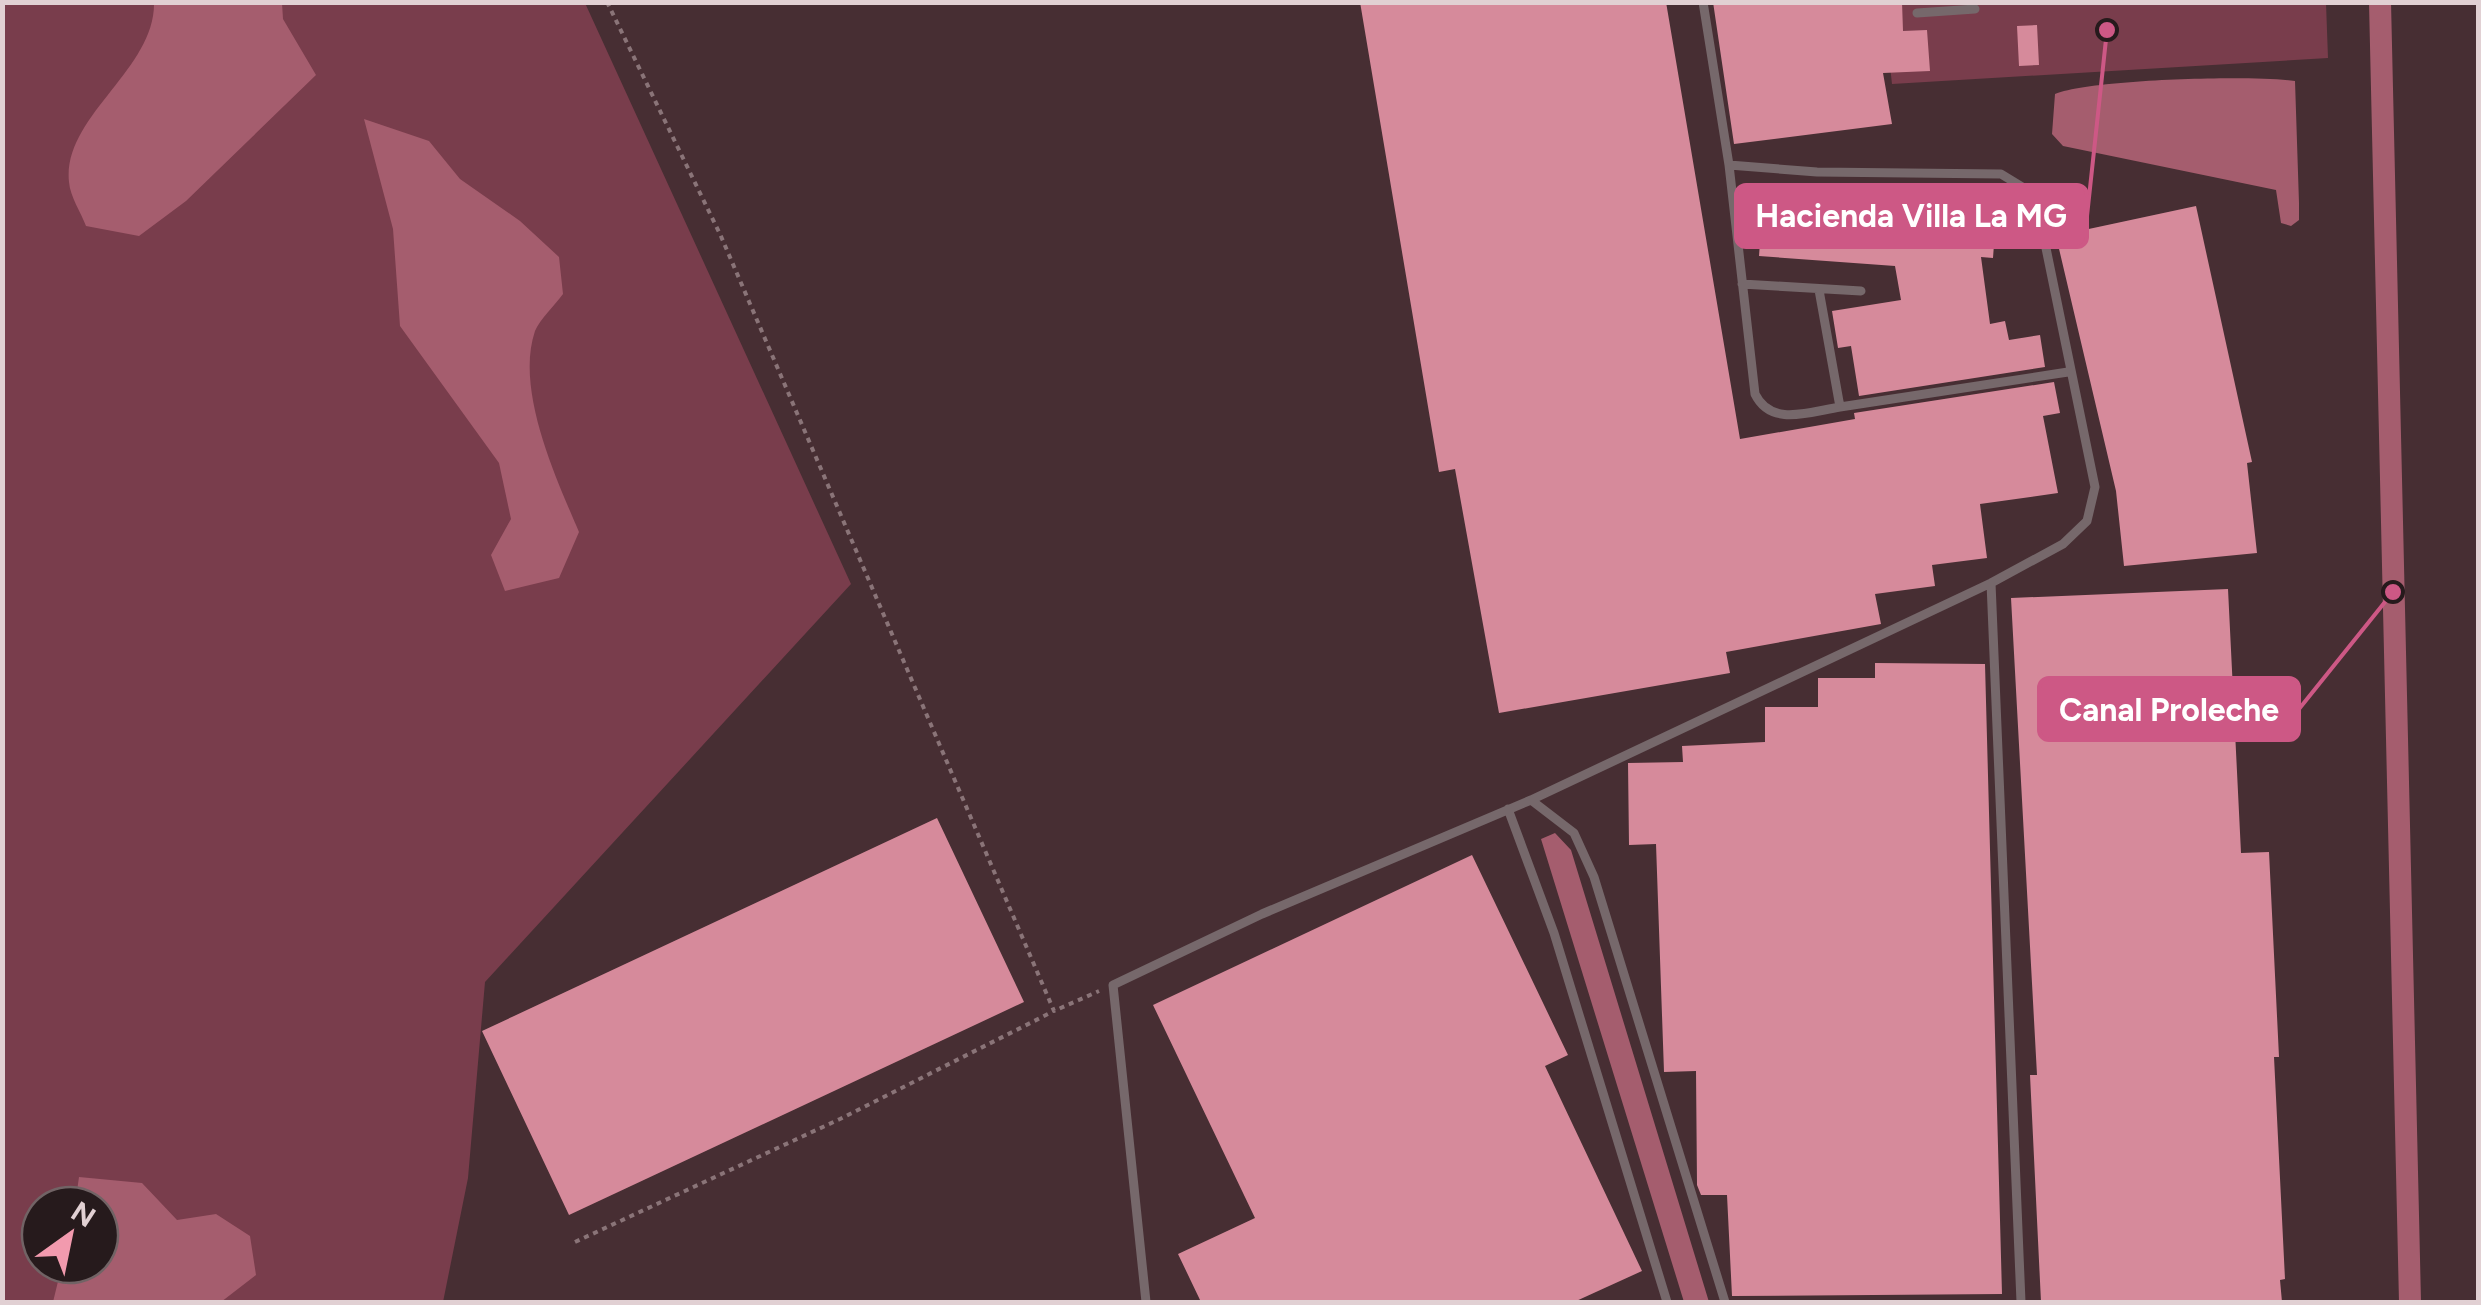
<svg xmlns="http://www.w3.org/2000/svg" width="2481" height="1305" font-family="Figtree,sans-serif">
<rect width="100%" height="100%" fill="#472e33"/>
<path fill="#793d4c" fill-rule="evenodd" d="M3,3H585L851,584L485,982L468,1178L443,1302H3ZM40,1205H100V1265H40Z
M1883,3H2326L2328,58L1892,84Z"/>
<path fill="#a55d6e" d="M154,3H282L283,19L316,75L186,201L139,236L86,226C81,213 70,196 69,182C62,117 155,70 154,3Z
M2295,81L2299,203V220L2291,226L2281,223L2276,190L2063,146L2052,134L2055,94C2094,79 2251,75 2295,81Z
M364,119L429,141L460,179L520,221L559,257L563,294C555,305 540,319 535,331C515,390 556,478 579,532L559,578L505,591L491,555L511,519L499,463L400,326L393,229Z
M1555,833L1571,850L1709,1302H1684L1541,839Z
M79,1177L142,1183L177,1220L216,1214L250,1236L256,1275L221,1302H53L62,1265H100V1205H75Z"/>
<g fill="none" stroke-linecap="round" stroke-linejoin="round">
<path stroke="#a55d6e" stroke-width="22" d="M2380,2L2410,1302"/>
</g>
<path fill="#d68a9b" d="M1360,2H1666L1740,439L1855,419L1854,413L2054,382L2060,413L2043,416L2058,493L1980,504L1987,558L1932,565L1935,586L1875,594L1881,624L1726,652L1730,673L1499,713L1455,469L1439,472Z
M1713,2H1902L1903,31L1927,30L1930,71L1883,73L1892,124L1734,144Z
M2037,25L2039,65L2019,66L2017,26Z
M1764,185L1970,199L1969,215L1996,217L1993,258L1981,257L1990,324L2005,321L2009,340L2040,335L2045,367L1859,396L1851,346L1838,348L1832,311L1901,300L1895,266L1759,256Z
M2196,206L2252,462L2247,463L2257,553L2124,566L2116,491L2056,236Z
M2228,589L2241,853L2269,852L2279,1057H2274L2285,1279L2280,1280L2282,1302H2041L2030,1075H2037L2011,598Z
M1875,663L1985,664L2002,1294L1732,1296L1727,1195H1701L1697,1185L1696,1071L1664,1072L1656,844L1629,845L1628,763L1683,762L1682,746L1765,742V707H1818V678H1875Z
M937,818L1024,1002L569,1215L482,1031Z
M1472,855L1568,1055L1545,1066L1642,1271L1574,1302H1201L1178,1254L1255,1218L1153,1005Z"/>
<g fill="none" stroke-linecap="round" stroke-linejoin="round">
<path stroke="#8a7478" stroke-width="4" stroke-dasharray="5 5" stroke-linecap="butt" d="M607,2L720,234L1054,1011L1099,991
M575,1242L840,1119L1052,1012"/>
<path stroke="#76686b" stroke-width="9" d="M1703,2L1729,165L1755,394C1771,427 1809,412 1840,407L1819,290
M1917,13L1975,9
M1742,284L1861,291
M1840,407L2068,372
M1991,583L2021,1302
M1531,800L1574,833L1594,877L1725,1302
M1508,809L1554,933L1667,1302
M1146,1302L1113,985L1262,914L1531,800L1991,583L2063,544L2087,521L2095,487L2039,214L2024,188L2001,174L1817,172L1729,165"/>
</g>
<path fill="none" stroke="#cd5885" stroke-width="4" d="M2107 30L2087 216M2393 592L2299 709"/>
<g fill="#cd5885" stroke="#261a1c" stroke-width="4">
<circle cx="2107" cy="30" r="10"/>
<circle cx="2393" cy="592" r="10"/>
</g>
<g fill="#cd5885" stroke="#cd5885" stroke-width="4">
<rect x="1736" y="185" width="351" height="62" rx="10"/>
<rect x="2039" y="678" width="260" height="62" rx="10"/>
</g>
<g font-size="32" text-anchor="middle" font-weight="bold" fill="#fff">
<text x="1911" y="227">Hacienda Villa La MG</text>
<text x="2169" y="721">Canal Proleche</text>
</g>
<rect width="2481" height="1305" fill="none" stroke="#e1d0d3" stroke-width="10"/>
<g transform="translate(70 1235) rotate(33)"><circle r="48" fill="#261a1c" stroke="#716365" stroke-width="2.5"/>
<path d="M0-8L18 38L0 25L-18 38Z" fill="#f29aae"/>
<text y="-15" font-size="28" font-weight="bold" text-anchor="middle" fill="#e1d0d3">N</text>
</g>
</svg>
